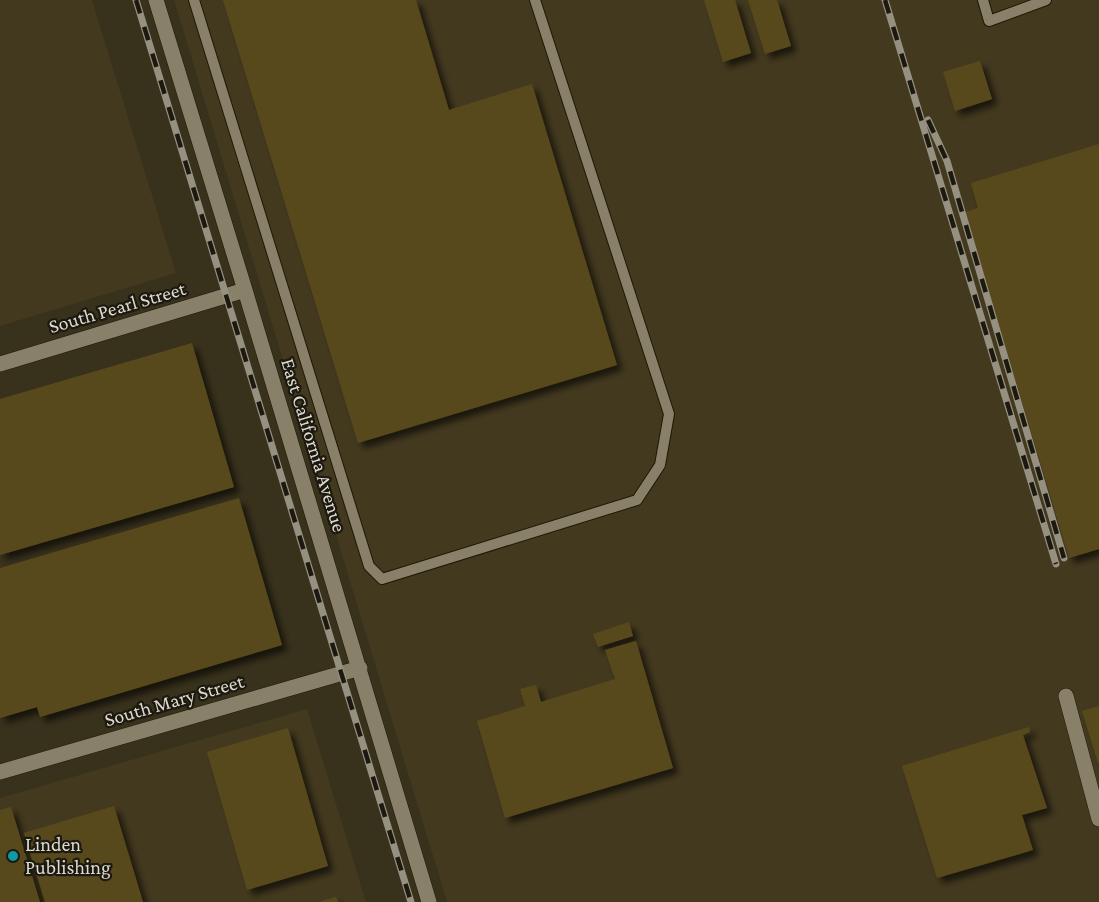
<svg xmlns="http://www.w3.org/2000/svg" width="1099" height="902" font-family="'Crimson Pro',serif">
<defs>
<filter id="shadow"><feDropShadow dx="5.5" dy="5.5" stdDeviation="3" flood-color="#0009"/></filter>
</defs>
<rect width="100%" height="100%" fill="#38311c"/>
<path fill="#43391f" d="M0,0H92L176,273L0,326Z
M174,0H1099V902H447Z
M307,709L366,902H0V798Z"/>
<path fill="#594a1c" filter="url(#shadow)" d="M223,0H416L449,110L532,84L617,365L358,443Z
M704,0H735L751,53L723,62Z
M748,0H777L791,46L765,54Z
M980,61L992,99L955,111L943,72Z
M1099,144V549L1069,558L965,212L978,208L971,183Z
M192,343L234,487L0,555V399Z
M239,498L282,645L40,717L37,707L0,718V568Z
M629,622L633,636L598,647L593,634Z
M636,641L673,768L505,818L477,721L525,706L520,689L536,685L541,702L615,679L605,650Z
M1099,706V763H1098L1082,711Z
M1029,727L1030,732L1023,735L1047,808L1022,815L1033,850L937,878L902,766Z
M288,728L328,866L247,890L207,752Z
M114,806L143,902H45L24,833Z
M11,807L40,902H0V810Z
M336,897L338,902H321V901Z"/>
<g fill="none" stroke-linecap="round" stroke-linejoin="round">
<g stroke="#1f1805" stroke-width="12">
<path id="lane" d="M194,0L369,566L382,579L637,500L660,465L669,414L535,0
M983,0L989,21L1046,0"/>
</g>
<g stroke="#1f1805" stroke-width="16">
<path id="street" d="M156,0L245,290L429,902
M0,364L245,290
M1066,696L1099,819
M0,772L360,668"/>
</g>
<use href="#lane" stroke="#888069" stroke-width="10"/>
<use href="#street" stroke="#888069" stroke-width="15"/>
<g stroke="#969080" stroke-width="7">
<path id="rail" d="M136,0L411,902
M885,0L1056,564
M928,120L947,161L1064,558"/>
</g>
<use href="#rail" stroke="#1c1910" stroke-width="4.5" stroke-dasharray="14" stroke-linecap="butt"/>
</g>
<circle fill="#0f9aa8" stroke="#1c1910" stroke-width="2" cx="13" cy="856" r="6"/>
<g text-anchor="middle" stroke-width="4.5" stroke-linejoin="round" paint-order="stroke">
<g font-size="20" fill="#dfdace" stroke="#1c1910">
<text transform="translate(117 307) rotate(-16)" y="7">South Pearl Street</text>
<text transform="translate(314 445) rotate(73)" y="7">East California Avenue</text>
<text transform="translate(174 700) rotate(-16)" y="7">South Mary Street</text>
</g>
<g font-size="20" fill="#dfdace" stroke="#1c1910" text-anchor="start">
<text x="25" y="851">Linden<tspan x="25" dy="23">Publishing</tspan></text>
</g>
</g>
</svg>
